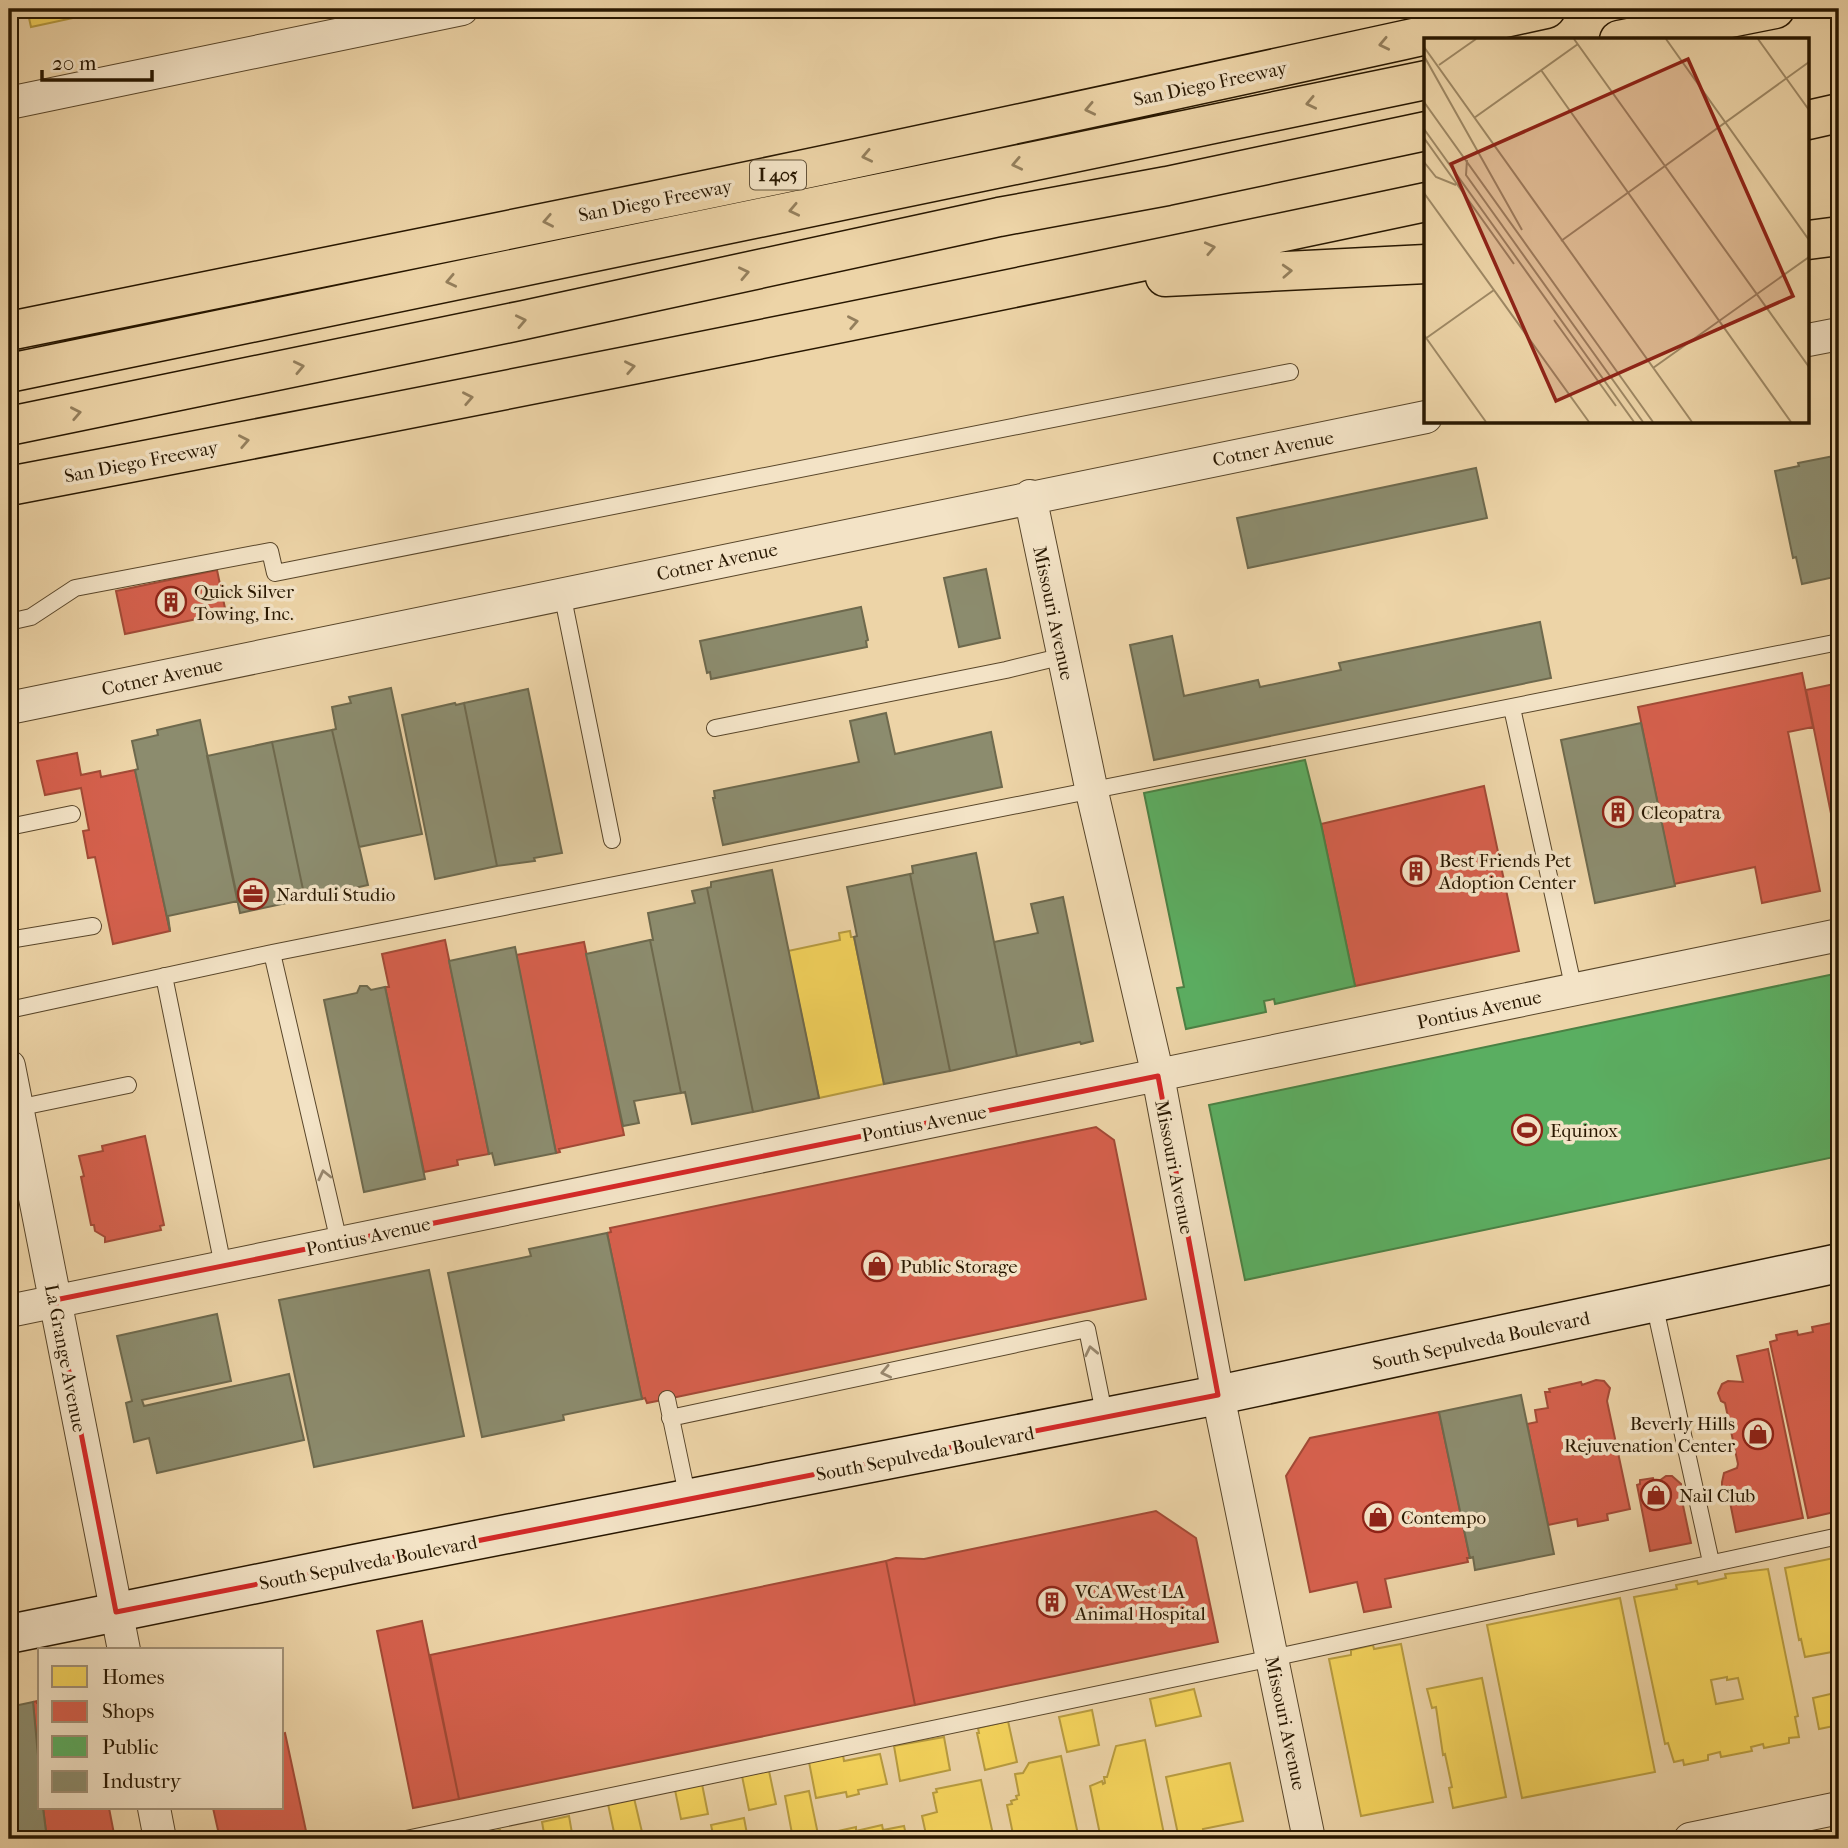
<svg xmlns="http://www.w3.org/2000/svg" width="1848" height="1848" font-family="'IM FELL French Canon',serif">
<rect width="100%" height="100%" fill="#edd4a7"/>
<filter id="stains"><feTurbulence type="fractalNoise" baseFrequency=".00286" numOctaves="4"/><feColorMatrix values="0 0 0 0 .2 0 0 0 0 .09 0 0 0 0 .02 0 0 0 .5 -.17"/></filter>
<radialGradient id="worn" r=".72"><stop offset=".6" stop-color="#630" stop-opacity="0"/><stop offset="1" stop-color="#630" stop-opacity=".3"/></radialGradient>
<path fill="#f6d55c" stroke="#b89c40" stroke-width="2" fill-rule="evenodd" d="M27,9H101V12L31,27Z
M850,931L851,937H854L884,1084L819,1098L788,951L840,940L839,933Z
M1839,1557V1658L1833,1659L1832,1652L1805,1657L1801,1639L1799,1640L1785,1568Z
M1768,1569L1798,1716L1795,1717L1799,1737L1789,1738V1743L1764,1748L1763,1744L1751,1747L1752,1751L1721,1757L1720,1752L1708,1755V1760L1684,1765L1683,1760L1674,1762L1668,1743L1665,1744L1634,1597L1677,1589L1676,1585L1697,1581L1698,1584L1726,1578L1725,1574ZM1727,1677V1680L1738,1678L1743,1699L1716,1704L1711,1680Z
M1620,1598L1655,1772L1522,1798L1487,1625Z
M1401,1644L1433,1802L1361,1816L1329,1659L1351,1655V1650L1373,1645L1374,1649Z
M1482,1678L1506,1797L1453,1808L1449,1788L1452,1787L1445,1754L1443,1755L1436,1707L1432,1708L1427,1689Z
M1194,1689L1201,1716L1156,1726L1150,1699Z
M1839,1692V1725L1819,1729L1813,1698Z
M1092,1710L1099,1745L1067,1752L1059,1717Z
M1008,1721L1017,1762L985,1770L977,1733H979L978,1728Z
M944,1737L950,1770L900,1781L894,1746Z
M1145,1740L1165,1839H1101L1090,1786L1102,1781L1103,1784L1105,1783L1104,1777H1107L1116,1746Z
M880,1754L887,1784L858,1790L859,1794L847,1797L846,1792L816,1798L809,1762L843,1755L844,1761Z
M1061,1756L1079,1839H1014L1007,1805L1012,1804L1011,1801L1017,1799L1016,1796L1019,1795L1015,1774L1023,1773L1029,1763Z
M1230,1763L1243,1821L1203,1829L1205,1839H1179L1166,1777Z
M769,1771L776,1804L749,1810L742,1776Z
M981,1780L994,1839H927L922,1816L937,1812L933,1793L937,1792L936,1789Z
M702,1784L708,1814L681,1819L675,1790Z
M809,1791L819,1839H793L785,1796Z
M634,1798L642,1832L615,1837L608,1804Z
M569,1816L573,1839H545L542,1822Z
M744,1818L748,1839H714L711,1825Z
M882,1825L883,1830L904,1826L907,1839H840L838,1831L856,1827V1831Z
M500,1830L502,1839H476L475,1836Z"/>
<path fill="#d6604d" stroke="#a24a36" stroke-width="2" d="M217,570L226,613L125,634L116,591Z
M1802,673L1813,727L1788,732L1820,891L1762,903L1755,867L1674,884L1638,707Z
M1839,683V853L1806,690Z
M77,753L81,775L100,771L101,777L135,770L170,931L113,944L95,857L88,858L83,831L89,830L81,788L45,795L37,761Z
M1484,786L1519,951L1355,986L1321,824Z
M445,940L489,1154L457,1160L458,1165L424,1172L385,987H389L382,954Z
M584,942L624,1135L559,1149L560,1152L556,1153L516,955Z
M1096,1127L1114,1140L1146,1299L667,1399L647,1403L645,1398L642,1399L607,1233L611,1232L610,1228Z
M145,1136L164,1225L160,1226L161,1230L105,1242V1237L95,1231L94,1225H91L81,1177L84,1176L79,1156L103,1151L102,1146Z
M1832,1323L1833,1329L1839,1327V1511L1808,1518L1770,1342L1777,1340L1776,1335L1797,1331L1798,1335L1813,1332L1812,1327Z
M1768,1349L1803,1518L1736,1532L1728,1492L1722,1487V1482L1724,1473L1737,1468L1738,1464L1725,1403L1721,1401L1718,1393L1722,1384L1728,1381L1743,1382L1737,1356Z
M1596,1380L1604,1381L1610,1388L1607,1401L1630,1509L1607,1514L1608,1520L1578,1526L1577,1519L1548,1525L1527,1424L1537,1422L1535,1410L1548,1408L1545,1392H1550L1549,1389L1581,1382L1582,1385Z
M1439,1412L1470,1558H1467L1468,1562L1385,1579L1391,1607L1364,1612L1357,1582L1310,1592L1286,1476L1310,1438Z
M1666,1476H1672L1681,1484V1496L1691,1543L1650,1551L1637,1485L1640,1484V1480L1653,1478L1654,1481H1659Z
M1156,1511L1196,1538L1218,1642L915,1705L886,1561L896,1558L924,1559Z
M886,1561L915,1705L459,1799L430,1655Z
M422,1621L459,1799L413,1808L377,1631Z
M37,1701V1703H40V1777L33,1702Z
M285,1733L306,1831L265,1839H220L213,1808H282V1734Z
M43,1808H109L115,1839H47Z"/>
<path fill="#5aae61" stroke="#4b8144" stroke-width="2" d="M1305,760L1321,824L1355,986L1275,1004L1274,999L1264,1001L1266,1012L1186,1029L1177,988L1184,987L1144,793Z
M1839,973V1156L1245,1280L1209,1105Z"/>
<path fill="#8c8c6e" stroke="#6e694d" stroke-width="2" d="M1839,455V576L1802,584L1796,557L1793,558L1775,471L1799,466L1798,463Z
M1476,468L1487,518L1248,568L1237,518Z
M986,569L1000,638L959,647L944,578Z
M861,607L868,640L866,641L867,647L711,679L710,672L707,673L700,641Z
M1540,622L1551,678L1154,760L1130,645L1172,636L1184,696L1258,680L1260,687L1341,670L1339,663Z
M391,688L422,834L359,847L332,730L336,729L332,707L351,703L349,697Z
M528,689L562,853L534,858L535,861L497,866L464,703Z
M455,703L456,705L464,703L497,866L435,879L402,715Z
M886,713L895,754L991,732L1002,787L723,845L713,798H715L714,791L859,762L850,721Z
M200,720L238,901L168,916L170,931L135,770L138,769L132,741L158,735L157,730Z
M1641,723L1675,886L1595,903L1561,740Z
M332,730L368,885L305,899L272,742Z
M272,742L305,899L240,913L207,756Z
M976,853L1017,1056L950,1071L910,874L913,873L912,866Z
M772,870L819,1098L753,1112L707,888L711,887V882Z
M910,874L950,1071L884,1084L854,937L857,936L847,887Z
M707,888L753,1112L692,1124L685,1092L681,1093L650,940H653L648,913L695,903L692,891Z
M1063,897L1093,1041L1081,1044L1080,1042L1017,1056L994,942L1038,933L1031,904Z
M650,940L681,1093L634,1101L639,1123L623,1126L586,954Z
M515,947L556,1153L495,1165L492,1153L489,1154L449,961Z
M360,986H367L371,990L385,987L425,1179L364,1192L324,1000L357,993Z
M607,1233L642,1399L563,1415L564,1420L482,1437L448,1273L531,1256L529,1249Z
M429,1270L464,1436L314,1467L279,1300Z
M217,1314L231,1381L142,1400L144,1406L289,1374L304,1440L157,1473L149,1438L134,1442L126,1403L132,1401L117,1336Z
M1521,1395L1554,1554L1475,1570L1473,1557L1470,1558L1439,1412Z
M33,1702L40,1777V1808H43L47,1839H9V1707Z"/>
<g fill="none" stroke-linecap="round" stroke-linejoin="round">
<g stroke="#59462a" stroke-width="18">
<path id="service" d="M562,593L612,840
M9,622L31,617L75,588L270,551L275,573L1290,372
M1512,708L1574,990
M715,728L1006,670L1064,656
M9,827L72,814
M9,940L93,926
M272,953L339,1242
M164,976L223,1266
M9,1010L272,953L1839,642
M17,1108L128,1085
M1654,1303L1711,1562
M667,1399L688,1499
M670,1418L1087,1329L1105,1418
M406,1839L1272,1658L1839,1536"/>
</g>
<g stroke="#59462a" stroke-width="34">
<path id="minor" d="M9,103L462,9
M1808,340L1839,334
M1030,496L1092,792L1158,1076L1218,1395L1309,1839
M9,708L1426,417
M9,1066L124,1650
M9,1311L1839,935
M154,1808L160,1839
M1690,1839L1839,1808"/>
</g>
<g stroke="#281700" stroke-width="41">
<path id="secondary" d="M9,1634L359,1563L1218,1395L1839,1263"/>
</g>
<g stroke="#281700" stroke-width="41">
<path id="motorway" d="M1619,40L1775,9
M1808,120L1839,113
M1808,240L1839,236
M1165,277L1426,264
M9,331C222,286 437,245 651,201C950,140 1248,74 1546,9
M9,373L1426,80
M9,426L524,320L999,217L1167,186L1426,131
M9,486C482,396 955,302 1426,202"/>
</g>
<use href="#service" stroke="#f3e3c6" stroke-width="16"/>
<use href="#minor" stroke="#f3e3c6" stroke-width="32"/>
<use href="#secondary" stroke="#f3e3c6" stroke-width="38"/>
<use href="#motorway" stroke="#edd4a7" stroke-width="38"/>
</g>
<defs><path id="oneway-chevron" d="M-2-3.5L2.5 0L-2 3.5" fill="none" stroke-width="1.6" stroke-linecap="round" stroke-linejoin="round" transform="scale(1.75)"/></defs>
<g stroke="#947f5c">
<use href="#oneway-chevron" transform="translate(1384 44) rotate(168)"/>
<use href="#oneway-chevron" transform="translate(1311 103) rotate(168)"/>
<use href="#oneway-chevron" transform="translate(1090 109) rotate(168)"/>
<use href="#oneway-chevron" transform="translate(867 156) rotate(168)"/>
<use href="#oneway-chevron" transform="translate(1017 164) rotate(168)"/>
<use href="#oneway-chevron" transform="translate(794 210) rotate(168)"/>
<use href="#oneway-chevron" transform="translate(548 221) rotate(169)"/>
<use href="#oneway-chevron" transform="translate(1210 248) rotate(-12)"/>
<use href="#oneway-chevron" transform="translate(1287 271) rotate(-3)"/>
<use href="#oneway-chevron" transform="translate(744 273) rotate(-12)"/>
<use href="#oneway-chevron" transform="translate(451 281) rotate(168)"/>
<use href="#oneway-chevron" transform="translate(521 321) rotate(-12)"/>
<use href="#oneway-chevron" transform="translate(853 322) rotate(-11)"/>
<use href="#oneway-chevron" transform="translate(299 367) rotate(-12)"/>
<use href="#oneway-chevron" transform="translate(630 367) rotate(-11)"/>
<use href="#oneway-chevron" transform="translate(468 398) rotate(-11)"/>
<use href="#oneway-chevron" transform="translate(76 413) rotate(-11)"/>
<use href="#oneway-chevron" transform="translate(244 441) rotate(-11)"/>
</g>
<g stroke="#98876d">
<use href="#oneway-chevron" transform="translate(324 1175) rotate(-103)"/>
<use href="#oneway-chevron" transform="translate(1091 1351) rotate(-102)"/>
<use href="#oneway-chevron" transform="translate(886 1372) rotate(168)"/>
</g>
<path fill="none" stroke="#d62828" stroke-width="5" stroke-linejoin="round" d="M1158,1076L1218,1395L116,1612L55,1300Z"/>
<defs>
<g id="building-ring" transform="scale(1.575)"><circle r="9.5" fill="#f3e3c6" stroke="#8f2418" stroke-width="1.5"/><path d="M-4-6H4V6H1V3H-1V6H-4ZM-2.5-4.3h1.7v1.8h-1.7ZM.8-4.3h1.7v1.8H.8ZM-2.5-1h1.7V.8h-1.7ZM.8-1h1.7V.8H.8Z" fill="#8f2418"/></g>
<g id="office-ring" transform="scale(1.575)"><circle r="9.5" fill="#f3e3c6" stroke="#8f2418" stroke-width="1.5"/><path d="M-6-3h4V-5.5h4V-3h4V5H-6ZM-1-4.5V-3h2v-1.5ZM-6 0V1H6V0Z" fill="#8f2418"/></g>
<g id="stadium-ring" transform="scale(1.575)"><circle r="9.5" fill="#f3e3c6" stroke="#8f2418" stroke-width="1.5"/><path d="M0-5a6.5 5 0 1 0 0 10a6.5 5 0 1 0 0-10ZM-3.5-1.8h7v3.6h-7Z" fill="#8f2418"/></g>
<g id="shop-ring" transform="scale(1.575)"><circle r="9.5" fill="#f3e3c6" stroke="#8f2418" stroke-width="1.5"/><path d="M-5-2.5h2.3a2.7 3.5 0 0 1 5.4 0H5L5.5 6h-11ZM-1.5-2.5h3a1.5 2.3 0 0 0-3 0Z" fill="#8f2418"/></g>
</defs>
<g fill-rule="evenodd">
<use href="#building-ring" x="171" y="602"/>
<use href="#building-ring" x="1618" y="812"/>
<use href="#building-ring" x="1416" y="871"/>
<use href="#office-ring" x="253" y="894"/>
<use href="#stadium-ring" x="1527" y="1130"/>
<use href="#shop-ring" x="877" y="1266"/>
<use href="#shop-ring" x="1758" y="1434"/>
<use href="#shop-ring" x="1656" y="1495"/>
<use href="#shop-ring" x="1378" y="1517"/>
<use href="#building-ring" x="1052" y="1602"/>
</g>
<g text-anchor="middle" stroke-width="7" stroke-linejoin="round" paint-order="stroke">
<rect fill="#f3e3c6" stroke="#65543b" stroke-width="2" x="750" y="160.5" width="56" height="29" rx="5"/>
<g font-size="18" font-weight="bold" fill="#281700">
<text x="778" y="181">I 405</text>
</g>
<g font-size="19" fill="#281700" stroke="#f3e3c6">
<text transform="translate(1210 83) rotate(-12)" y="7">San Diego Freeway</text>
<text transform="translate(655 200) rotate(-11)" y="7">San Diego Freeway</text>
<text transform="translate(1273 448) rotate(-11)" y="7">Cotner Avenue</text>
<text transform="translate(141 461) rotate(-11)" y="7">San Diego Freeway</text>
<text transform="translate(717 561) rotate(-12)" y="7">Cotner Avenue</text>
<text transform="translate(1054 613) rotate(78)" y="7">Missouri Avenue</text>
<text transform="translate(162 676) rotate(-12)" y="7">Cotner Avenue</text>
<text transform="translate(1479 1009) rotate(-12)" y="7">Pontius Avenue</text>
<text transform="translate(924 1123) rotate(-11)" y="7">Pontius Avenue</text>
<text transform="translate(1175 1167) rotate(79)" y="7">Missouri Avenue</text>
<text transform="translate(368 1236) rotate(-12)" y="7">Pontius Avenue</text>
<text transform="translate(1481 1340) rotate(-12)" y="7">South Sepulveda Boulevard</text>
<text transform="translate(66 1358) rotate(79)" y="7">La Grange Avenue</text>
<text transform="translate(925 1453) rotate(-11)" y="7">South Sepulveda Boulevard</text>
<text transform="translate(368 1562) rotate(-11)" y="7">South Sepulveda Boulevard</text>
<text transform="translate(1286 1723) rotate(78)" y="7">Missouri Avenue</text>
</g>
<g font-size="19" fill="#281700" stroke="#f3e3c6" text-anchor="start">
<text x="194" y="598">Quick Silver<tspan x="194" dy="22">Towing, Inc.</tspan></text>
<text x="1641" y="819">Cleopatra</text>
<text x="1439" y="867">Best Friends Pet<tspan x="1439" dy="22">Adoption Center</tspan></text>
<text x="276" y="901">Narduli Studio</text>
<text x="1550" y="1137">Equinox</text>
<text x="900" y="1273">Public Storage</text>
<text x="1735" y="1430" text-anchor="end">Beverly Hills<tspan x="1735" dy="22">Rejuvenation Center</tspan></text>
<text x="1679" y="1502">Nail Club</text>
<text x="1401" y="1524">Contempo</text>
<text x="1075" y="1598">VCA West LA<tspan x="1075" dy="22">Animal Hospital</tspan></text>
</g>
</g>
<g transform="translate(1424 38)">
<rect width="385" height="385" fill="#edd4a7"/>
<path fill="none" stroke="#9e8864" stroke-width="2" d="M150,1L385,329M242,1L385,202M334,1L385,72M0,9L268,384M0,18L98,192M15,27L52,1M117,32L367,384M0,64L229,384M50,80L154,6M0,91L210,384M0,100L90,226M43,122L42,137L219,384M0,124L12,139L32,147M0,155L165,384M137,203L385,24M130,282L192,368M0,297L62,384M1,301L70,252M229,330L385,219"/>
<path fill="#8f2418" fill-opacity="0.15" stroke="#8f2418" stroke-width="3.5" d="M264,21L369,258L132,363L27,126Z"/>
<rect width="385" height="385" fill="none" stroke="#281700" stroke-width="3.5"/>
</g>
<rect width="1848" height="1848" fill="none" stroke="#edd4a7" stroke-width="35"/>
<rect x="10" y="10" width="1827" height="1827" fill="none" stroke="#281700" stroke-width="3.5"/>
<rect x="18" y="18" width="1813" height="1813" fill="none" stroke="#281700" stroke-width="2"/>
<rect x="38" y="1648" width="245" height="161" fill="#f3e3c6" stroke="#a29177" stroke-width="2"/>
<rect x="52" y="1666" width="35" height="21" fill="#f6d55c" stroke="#a29177" stroke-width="2"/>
<text x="102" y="1684" font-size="21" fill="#281700">Homes</text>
<rect x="52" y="1701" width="35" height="21" fill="#d6604d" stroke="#a29177" stroke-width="2"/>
<text x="102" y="1718" font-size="21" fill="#281700">Shops</text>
<rect x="52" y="1736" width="35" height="21" fill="#5aae61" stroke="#a29177" stroke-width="2"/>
<text x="102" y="1754" font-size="21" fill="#281700">Public</text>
<rect x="52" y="1771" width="35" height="21" fill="#8c8c6e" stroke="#a29177" stroke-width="2"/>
<text x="102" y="1788" font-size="21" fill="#281700">Industry</text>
<path d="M42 70v10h110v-10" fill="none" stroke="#281700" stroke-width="3.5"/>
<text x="52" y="70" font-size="21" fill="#281700" stroke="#f3e3c6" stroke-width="5" paint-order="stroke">20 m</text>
<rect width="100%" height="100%" filter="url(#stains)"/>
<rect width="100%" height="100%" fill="url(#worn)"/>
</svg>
